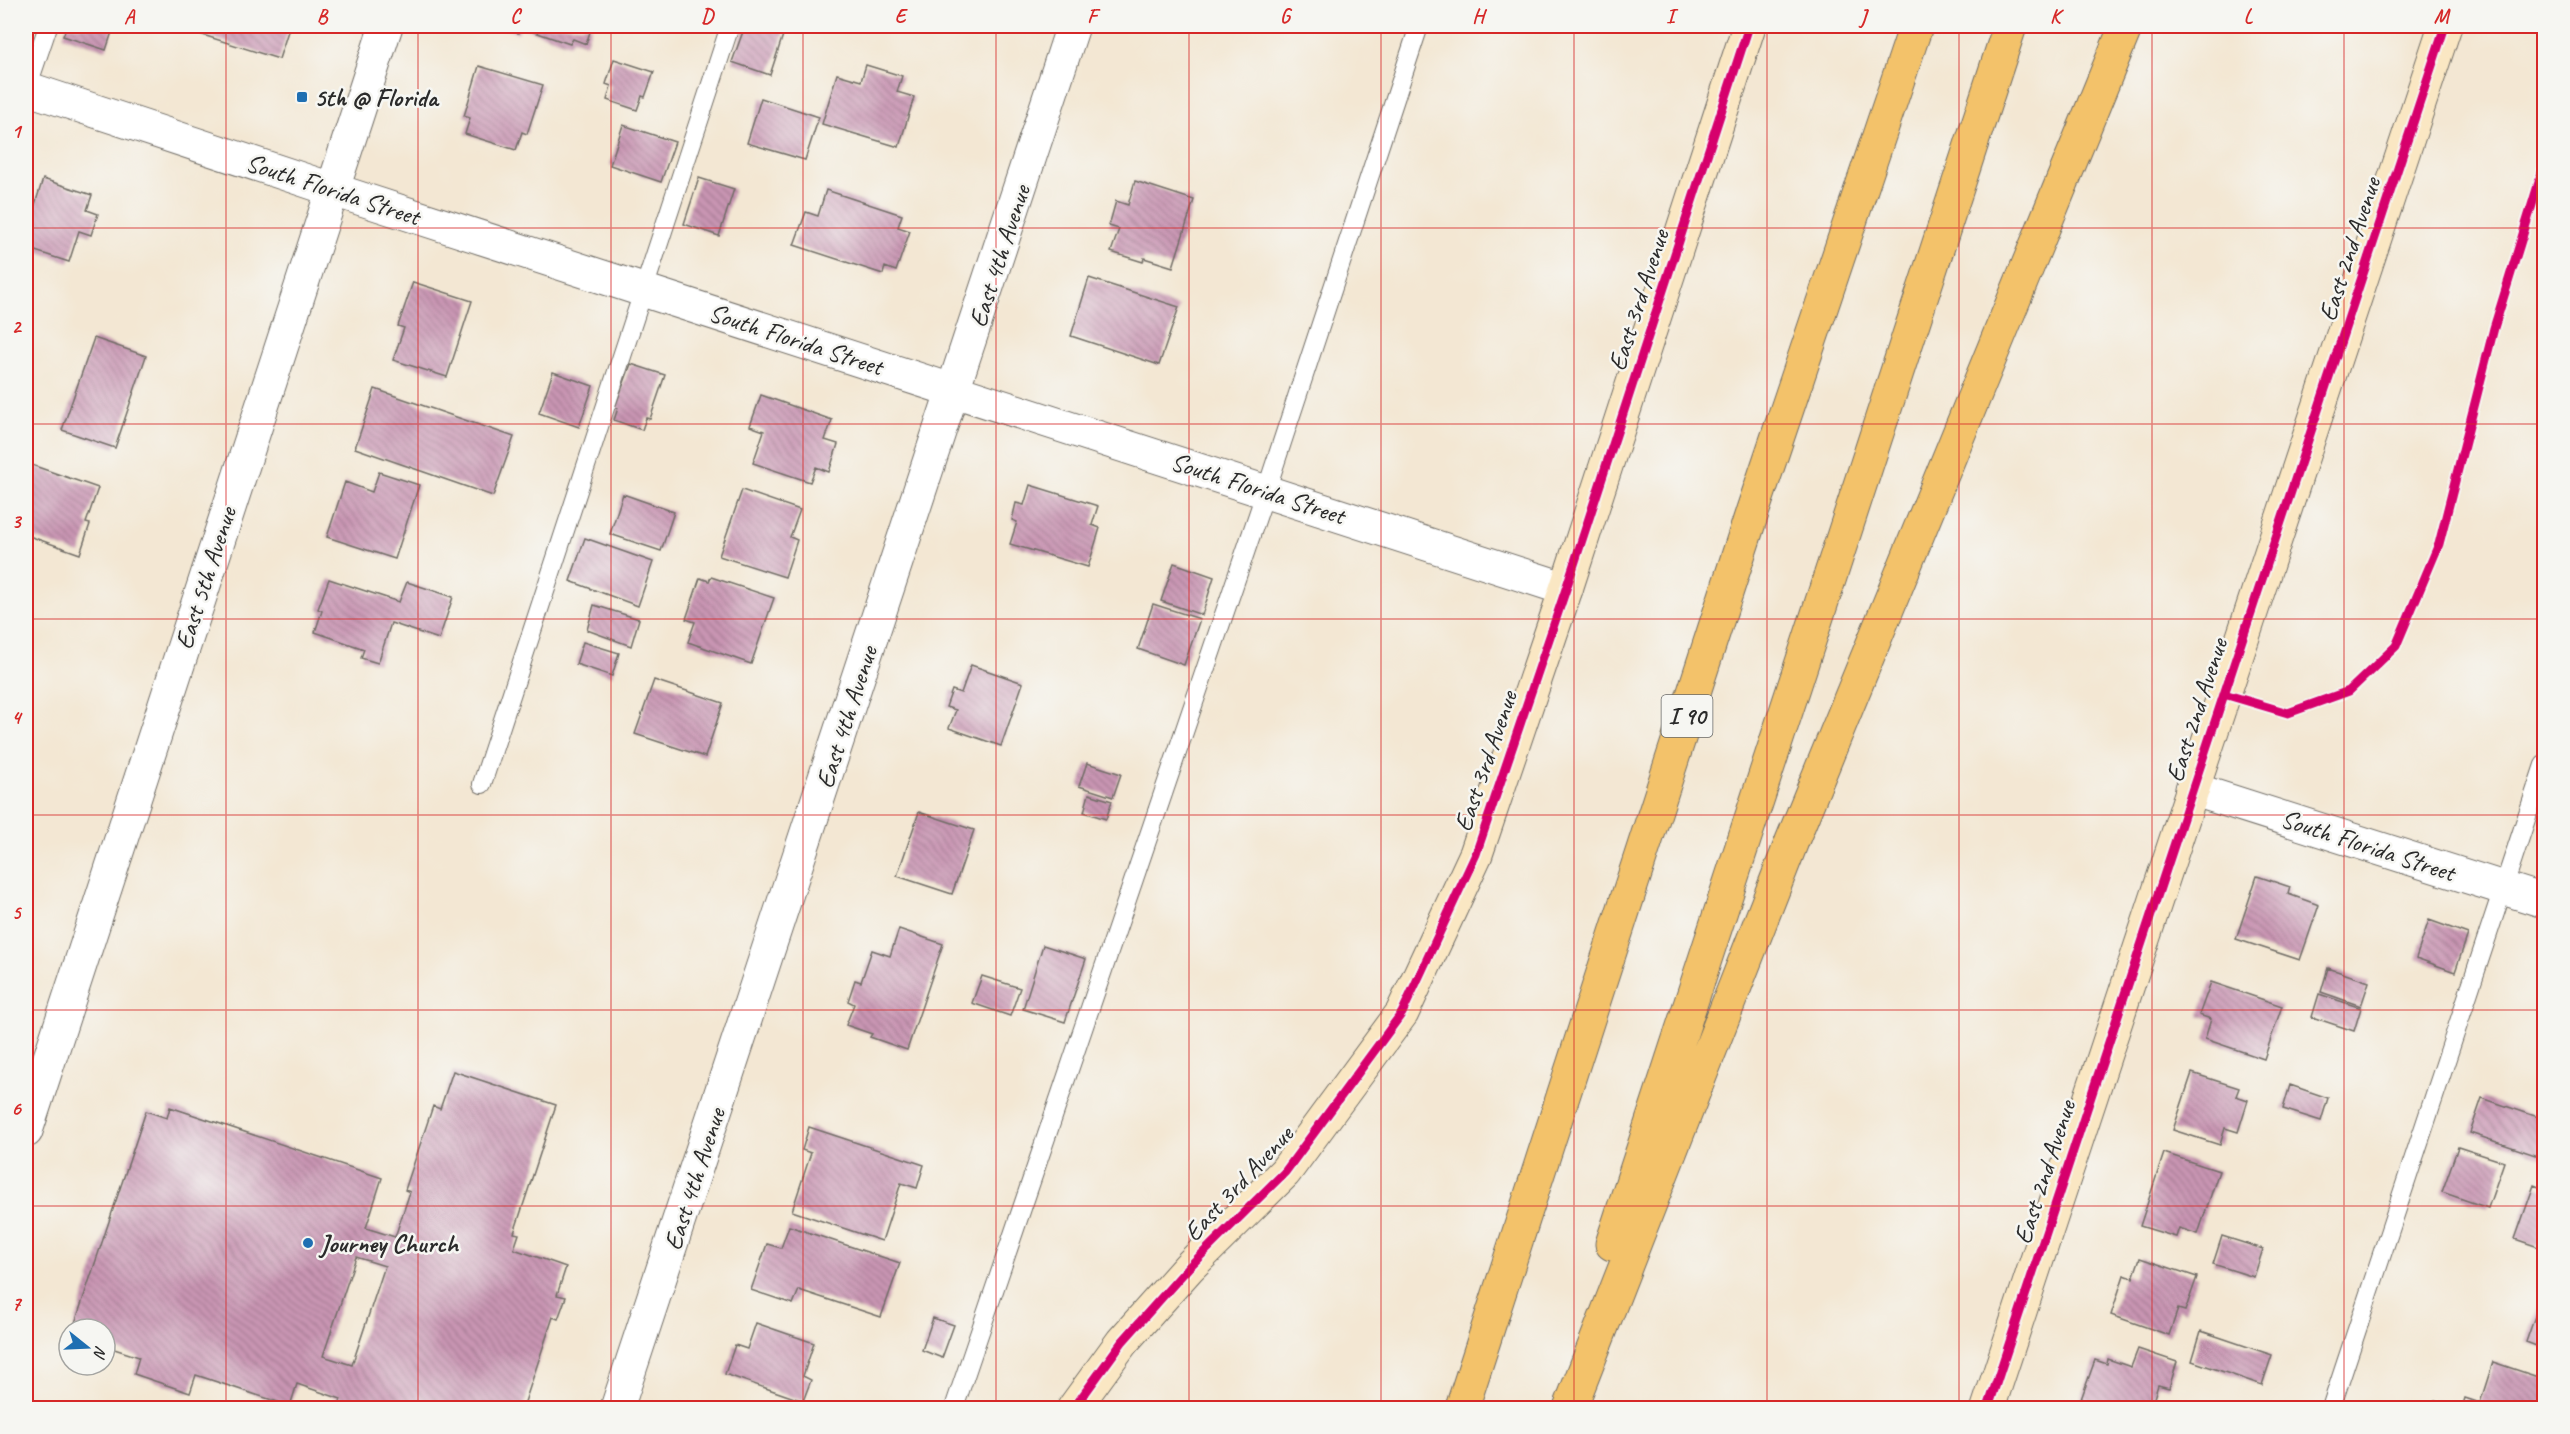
<svg xmlns="http://www.w3.org/2000/svg" width="2570" height="1434" font-family="Caveat,sans-serif">
<defs>
<pattern id="building-back-hatch" width="6" height="6" patternUnits="userSpaceOnUse" patternTransform="scale(1.5)"><rect width="6" height="6" fill="#c995b3"/><path d="M-1 5l2 2M0 0l6 6M5-1l2 2" fill="none" stroke="#a37a92"/></pattern>
</defs>
<rect width="100%" height="100%" fill="#f6f6f2"/>
<filter id="ink" filterUnits="userSpaceOnUse"><feTurbulence type="fractalNoise" baseFrequency=".0167" numOctaves="2"/><feDisplacementMap in="SourceGraphic" scale="12" xChannelSelector="R" yChannelSelector="G"/><feConvolveMatrix kernelMatrix="1 2 1 2 8 2 1 2 1" color-interpolation-filters="sRGB"/></filter>
<filter id="wash" filterUnits="userSpaceOnUse"><feTurbulence type="fractalNoise" baseFrequency=".008" numOctaves="4" result="noise"/><feDisplacementMap in="SourceGraphic" scale="24" xChannelSelector="R" yChannelSelector="G"/><feGaussianBlur stdDeviation="1.35" result="paint"/><feColorMatrix in="noise" values="0 0 0 0 0 0 0 0 0 0 0 0 0 0 0 0 0 1.4 0 .05"/><feComposite in="paint" operator="in"/></filter>
<g filter="url(#wash)">
<rect width="100%" height="100%" fill="#f3e7d3"/>
<g id="blocks">
<path fill="url(#building-back-hatch)" fill-rule="evenodd" d="M67,26H114L106,50L63,36Z
M189,26H280L289,28L279,59L187,30Z
M495,26H592L586,44L573,39L570,44L520,27L518,33Z
M745,26H766L784,32L770,75L732,62Z
M614,59L654,72L645,97L642,96L637,110L607,100L611,86L606,84Z
M866,65L902,76L897,92L914,97L899,147L822,124L837,74L861,81Z
M479,66L543,85L527,134L522,132L516,150L465,134L470,118L464,116Z
M761,98L819,117L805,160L747,143Z
M623,125L675,142L661,182L610,165Z
M699,178L734,189L719,236L684,224Z
M43,179L92,195L87,210L98,214L91,235L79,231L69,262L26,248V233Z
M1135,181L1194,200L1173,267L1144,258L1143,262L1111,252L1119,229L1109,226L1116,201L1128,205Z
M826,190L902,215L898,227L910,231L896,271L885,267L883,274L794,245L806,212L818,216Z
M1089,278L1179,307L1159,365L1071,336Z
M413,282L472,301L447,377L393,360L404,328L398,326Z
M94,338L146,356L115,448L62,430Z
M631,364L665,375L650,419L646,418L642,430L614,420L618,408L615,407Z
M553,372L593,386L579,427L539,413Z
M375,389L514,437L493,496L355,448Z
M761,395L832,420L825,440L838,444L829,472L816,467L810,482L753,463L764,431L750,426Z
M26,463L98,488L86,523L90,524L80,554L26,535Z
M379,472L419,485L395,559L327,537L345,482L372,492Z
M1030,485L1098,506L1092,525L1100,528L1088,567L1010,544L1017,522L1012,520L1016,503L1024,505Z
M742,490L800,510L790,537L797,540L785,577L719,556Z
M623,494L674,512L661,551L610,534Z
M585,538L653,562L638,606L570,581Z
M1174,563L1214,577L1202,615L1161,601Z
M711,577L774,598L751,664L688,642L695,622L686,619L700,578L709,581Z
M329,579L399,602L407,582L453,597L439,639L391,623L378,663L361,658L364,649L315,632L322,611L318,609Z
M1153,604L1200,619L1184,665L1138,649Z
M594,605L639,619L631,646L587,630Z
M583,642L619,653L612,676L576,664Z
M971,665L1023,683L1001,746L949,728L956,710L946,707L952,690L961,693Z
M654,680L723,703L705,757L635,734Z
M1087,763L1121,774L1113,797L1079,786Z
M1089,794L1112,801L1106,819L1084,812Z
M919,812L974,830L952,894L897,876Z
M2257,876L2290,887L2288,894L2319,905L2300,960L2236,939Z
M2429,920L2468,934L2455,972L2416,958Z
M899,929L943,944L907,1050L870,1037L872,1034L846,1025L854,1004L848,1001L855,980L861,982L872,950L890,956Z
M1043,945L1086,959L1065,1022L1023,1009Z
M2328,968L2369,982L2361,1006L2321,992Z
M982,976L1020,988L1010,1016L972,1003Z
M2211,982L2282,1006L2264,1059L2205,1039L2211,1019L2199,1015Z
M2319,994L2361,1008L2354,1031L2312,1017Z
M453,1071L556,1105L514,1233L519,1234L514,1249L566,1267L557,1295L566,1297L558,1319L553,1317L523,1408H338L341,1399L297,1384L290,1406L196,1375L190,1393L134,1374L139,1357L105,1346V1329H73L146,1111L167,1118L170,1107L382,1178L366,1228L395,1237L410,1192L405,1190L433,1106L440,1109ZM356,1257L385,1266L352,1365L323,1356Z
M2192,1073L2239,1088L2236,1096L2248,1100L2238,1132L2225,1128L2220,1145L2173,1130Z
M2290,1085L2328,1098L2321,1121L2283,1109Z
M2482,1098L2544,1119V1158L2470,1133Z
M809,1127L924,1165L917,1188L901,1183L882,1241L792,1211L811,1153L802,1150Z
M2458,1147L2504,1162L2488,1208L2442,1192Z
M2164,1153L2219,1171L2198,1234L2179,1228L2176,1237L2140,1226Z
M2534,1185L2544,1189V1249L2515,1239Z
M789,1226L900,1263L881,1317L799,1290L793,1304L751,1290L767,1244L781,1248Z
M2222,1236L2263,1249L2254,1277L2213,1264Z
M2140,1258L2197,1277L2185,1311L2178,1309L2169,1335L2111,1315L2124,1275L2133,1278Z
M2544,1290V1349L2526,1342Z
M933,1318L954,1325L942,1358L922,1350Z
M756,1323L814,1343L803,1376L811,1380L803,1401L725,1374L735,1345L747,1349Z
M2201,1331L2272,1355L2262,1385L2192,1361Z
M2138,1349L2177,1362L2169,1388L2158,1385L2151,1408H2092V1406L2080,1402L2095,1360L2107,1364L2108,1359L2131,1367Z
M2493,1362L2544,1379V1408H2462L2465,1398L2480,1403Z
M2435,1400L2459,1408H2432Z"/>
</g>
</g>
<g filter="url(#ink)">
<use href="#blocks" fill-opacity="0" stroke="#716d66" stroke-width="1.5"/>
<g fill="none" stroke-linecap="round" stroke-linejoin="round">
<g stroke="#716d66" stroke-width="20">
<path id="lane" d="M27,88L48,26
M482,784L730,26
M954,1408L1266,491L1419,26
M2331,1408L2544,765"/>
</g>
<g stroke="#716d66" stroke-width="35">
<path id="street" d="M26,88L331,189L1566,589
M2192,789L2544,901
M26,1131L386,26
M617,1408L1073,26"/>
</g>
<g stroke="#716d66" stroke-width="35">
<path id="secondary" d="M1074,1408L1122,1342L1189,1267L1285,1172L1402,1013L1476,854L1566,589L1749,26
M1988,1408L2445,26"/>
</g>
<g stroke="#716d66" stroke-width="35">
<path id="highway" d="M1612,1244L2010,26
M1462,1408L1753,510L1916,26
M1570,1408L1792,841L2126,26"/>
</g>
<use href="#lane" stroke="#fff" stroke-width="18"/>
<use href="#street" stroke="#fff" stroke-width="33"/>
<use href="#secondary" stroke="#fae7c3" stroke-width="33"/>
<use href="#highway" stroke="#f3c26a" stroke-width="33"/>
<g stroke="#f6f6f2" stroke-width="13">
<path id="cycleway" d="M2224,694L2288,713L2349,691L2396,646L2439,544L2494,328L2544,166
M1074,1408L1122,1342L1189,1267L1285,1172L1402,1013L1476,854L1566,589L1749,26
M1988,1408L2445,26"/>
</g>
<use href="#cycleway" stroke="#d6006c" stroke-width="9"/>
</g>
</g>
<path fill="none" stroke="#d62828" stroke-width="1.5" stroke-opacity="0.55" d="M226,26V1408M418,26V1408M611,26V1408M803,26V1408M996,26V1408M1189,26V1408M1381,26V1408M1574,26V1408M1767,26V1408M1959,26V1408M2152,26V1408M2344,26V1408M26,228H2544M26,424H2544M26,619H2544M26,815H2544M26,1010H2544M26,1206H2544"/>
<g fill="#1f6fb2" stroke="#f6f6f2" stroke-width="2">
<rect x="296" y="91" width="12" height="12" rx="3"/>
<circle cx="308" cy="1243" r="6"/>
</g>
<g text-anchor="middle" stroke-width="5" stroke-linejoin="round" paint-order="stroke">
<rect fill="#f6f6f2" stroke="#686867" stroke-width="1.5" x="1661.5" y="695" width="51" height="42" rx="4.5"/>
<g font-size="24" font-weight="bold" fill="#2b2b2b">
<text x="1687" y="724">I 90</text>
</g>
<g font-size="26" font-weight="bold" fill="#2b2b2b" stroke="#f6f6f2" text-anchor="start">
<text x="314" y="106">5th @ Florida</text>
<text x="320" y="1252">Journey Church</text>
</g>
<g font-size="26" fill="#2b2b2b" stroke="#f6f6f2">
<text transform="translate(333 189) rotate(18)" y="9">South Florida Street</text>
<text transform="translate(2349 249) rotate(-72)" y="9">East 2nd Avenue</text>
<text transform="translate(999 256) rotate(-72)" y="9">East 4th Avenue</text>
<text transform="translate(1638 300) rotate(-72)" y="9">East 3rd Avenue</text>
<text transform="translate(796 339) rotate(18)" y="9">South Florida Street</text>
<text transform="translate(1258 488) rotate(18)" y="9">South Florida Street</text>
<text transform="translate(205 578) rotate(-72)" y="9">East 5th Avenue</text>
<text transform="translate(2196 710) rotate(-72)" y="9">East 2nd Avenue</text>
<text transform="translate(846 717) rotate(-72)" y="9">East 4th Avenue</text>
<text transform="translate(1485 761) rotate(-71)" y="9">East 3rd Avenue</text>
<text transform="translate(2368 845) rotate(18)" y="9">South Florida Street</text>
<text transform="translate(2044 1172) rotate(-72)" y="9">East 2nd Avenue</text>
<text transform="translate(694 1179) rotate(-72)" y="9">East 4th Avenue</text>
<text transform="translate(1238 1183) rotate(-47)" y="9">East 3rd Avenue</text>
</g>
</g>
<rect width="2570" height="1434" fill="none" stroke="#f6f6f2" stroke-width="66"/>
<g transform="translate(87 1347) rotate(108)"><circle r="28" fill="#f6f6f2" stroke="#a5a5a2" stroke-width="1.5"/>
<path d="M0-4.5L10 22L0 15L-10 22Z" fill="#1f6fb2"/>
<text y="-9" font-size="16" font-weight="bold" text-anchor="middle" fill="#2b2b2b">N</text>
</g>
<rect x="33" y="33" width="2504" height="1368" fill="none" stroke="#d62828" stroke-width="2"/>
<g font-size="20" text-anchor="middle" font-weight="bold" fill="#d62828">
<text x="129" y="23">A</text>
<text x="322" y="23">B</text>
<text x="515" y="23">C</text>
<text x="707" y="23">D</text>
<text x="900" y="23">E</text>
<text x="1092" y="23">F</text>
<text x="1285" y="23">G</text>
<text x="1478" y="23">H</text>
<text x="1670" y="23">I</text>
<text x="1863" y="23">J</text>
<text x="2055" y="23">K</text>
<text x="2248" y="23">L</text>
<text x="2441" y="23">M</text>
<text x="16" y="138">1</text>
<text x="16" y="333">2</text>
<text x="16" y="528">3</text>
<text x="16" y="724">4</text>
<text x="16" y="919">5</text>
<text x="16" y="1115">6</text>
<text x="16" y="1310">7</text>
</g>
</svg>
